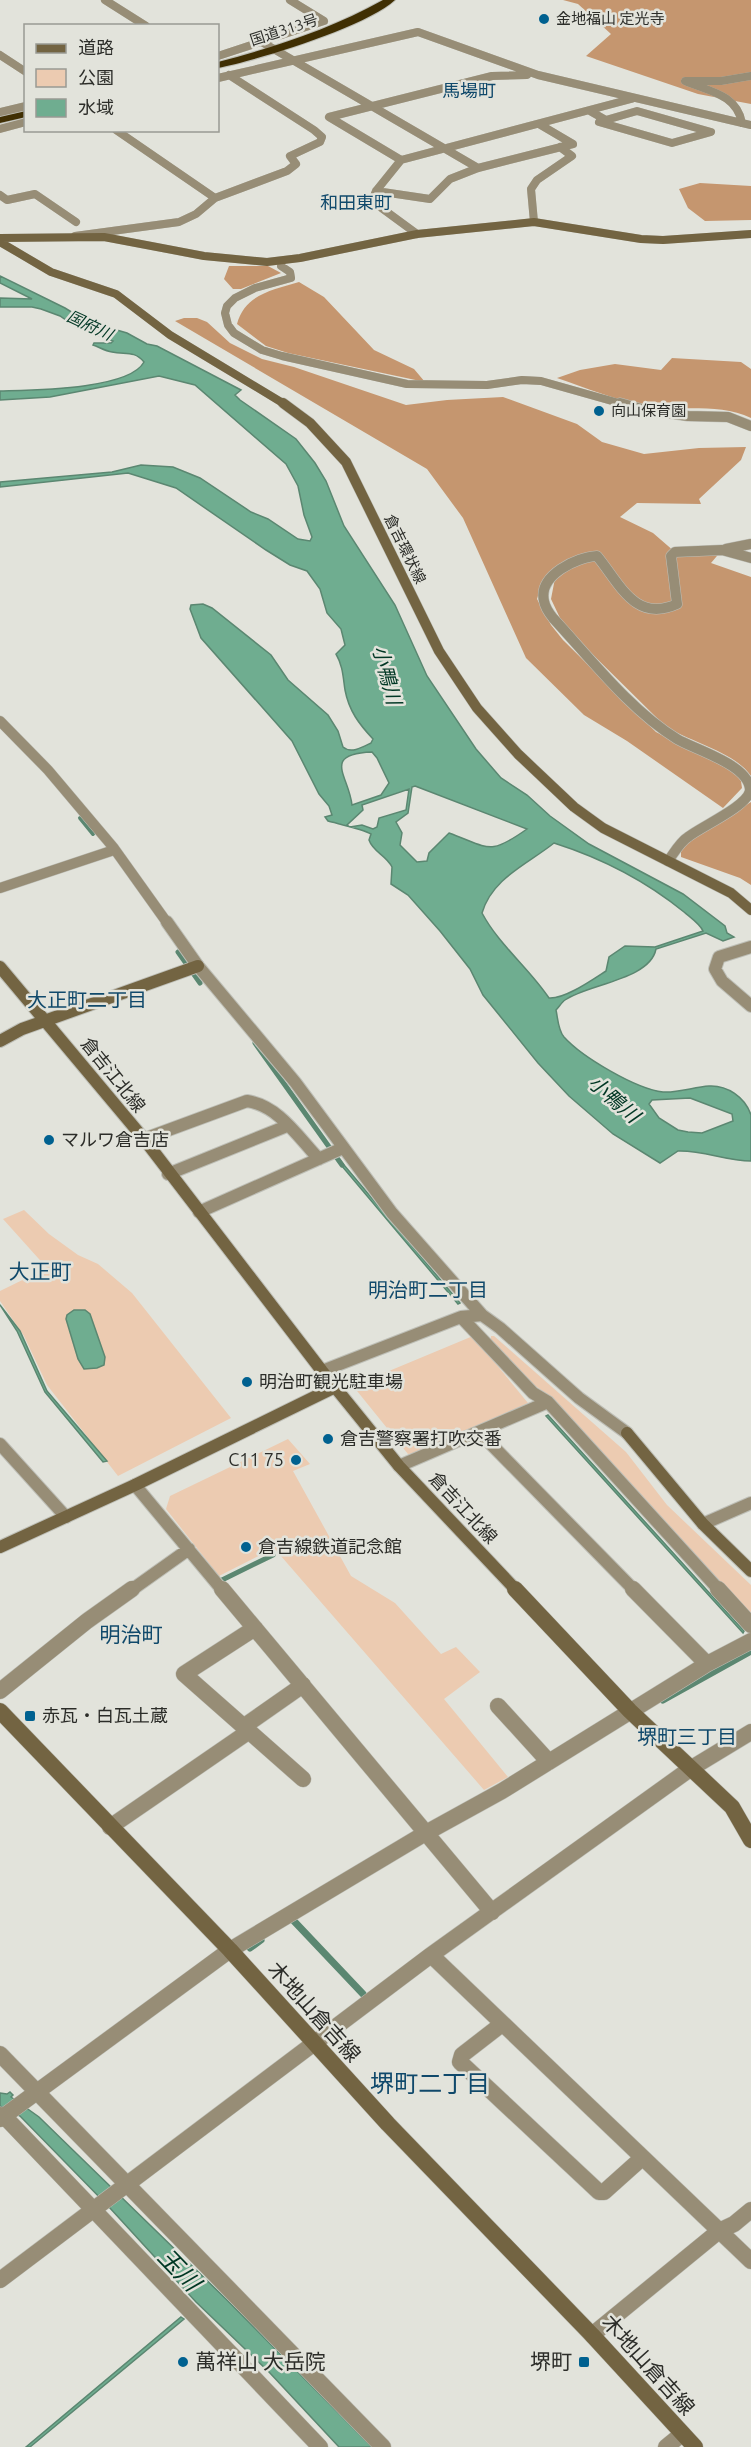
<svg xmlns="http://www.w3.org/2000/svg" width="751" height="2447" font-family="Ubuntu,'Noto Sans JP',sans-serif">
<rect width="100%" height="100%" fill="#e2e3db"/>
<path fill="#eccbb1" d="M24,1210L49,1234L78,1255L98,1264L132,1293L231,1418L118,1476L47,1385L24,1336L0,1301V1291L47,1268L3,1219Z
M473,1336L528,1403L416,1453L408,1454L353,1386Z
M494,1336L626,1452L667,1505L751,1585V1614L617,1471L549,1395L526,1380L491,1340V1336Z
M288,1439L310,1464L293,1471L351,1576L395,1603L441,1654L456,1647L480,1672L444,1699L508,1777L484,1790L274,1548L219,1576L166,1509L170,1496Z"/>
<path fill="#c5966f" d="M563,0H751V104L698,94L586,56L611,34L578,4Z
M700,183L751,186V220L705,221L688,208L679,189Z
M229,266H268L281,273L241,289H233L224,279Z
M299,282L324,297L374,350L414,369L425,382L288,353L266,346L237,324C245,294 273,290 299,282Z
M184,318H197L207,322L230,343L262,359L294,367L406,405L447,400L503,397L577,424L602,442L644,454L699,448L746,447L741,460L699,499L701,504L637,503L620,517L653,533L675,552L722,550L711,563L751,577V776C735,752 690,742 665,726L580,642L560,618L551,599L556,573L542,583L537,599L551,625L563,640L656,732L736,773L741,781L742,788L723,808L627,741L584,715L526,658L463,518L427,469L175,321Z
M672,358L741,362L751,369V418C719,402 680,412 646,406C616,400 586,388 557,378L580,370L615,364L661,370Z
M751,802V885L740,878L681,857V851L685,842Z"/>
<path fill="#6fad90" stroke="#5b8771" stroke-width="1.5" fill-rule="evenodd" d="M0,276L65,308L86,321L127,333L147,344L157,346L241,390L235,395L240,400L296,439L315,463L326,481L344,526L395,605L427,676L476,749L501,778L527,795L550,816L589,844L683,894L725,926L727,933L734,937L723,941L706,933L656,949C650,980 587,984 565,1000C562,1002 559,1007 556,1010C558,1019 558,1030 564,1037C582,1057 636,1089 663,1092C678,1093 694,1087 709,1086C727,1085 745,1097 751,1115C751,1128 751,1148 751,1161C726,1161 703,1150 678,1151L660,1163L613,1134L569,1096L538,1063L483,995L470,969L440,931L408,895L391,884L392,867C386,855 373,852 369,840L371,834C363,829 339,824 328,821L325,817L332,815L329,806L319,794L292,741L201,638L190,609L191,605L203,604L212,608L271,655L288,680L328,715L338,731L343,747C351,754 363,747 371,743L373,739C359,724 349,711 345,690C343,677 343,666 336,654L345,645L341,629L327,613L320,589L307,571L290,565L266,550L176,488L128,473L0,487V482L112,472L141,465L173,467L200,478L251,512L268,519L298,539L310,541L312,537L304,515L298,486L286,464L195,385L159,376L50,397L0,400V391C30,390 129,390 144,362C134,350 125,355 112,352C105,351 99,347 93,345L94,343H111L113,341L79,329L60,316L41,309L32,307H0V298L32,299L0,283ZM372,752L377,758L389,783L381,795L352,805C349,776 321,754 372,752ZM415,786L527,829C489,856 490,848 449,833L429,853L427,861L417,862L400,845L402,833L396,822L408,813L412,787ZM409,789L406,810L379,818L377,827L373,829L362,825L350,827L347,825L363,810L362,805ZM554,843C601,858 646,881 684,912C691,918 700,924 703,931L655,947L625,946L609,957L606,971C592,980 565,999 549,998C529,968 499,945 482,913C492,878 528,864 554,843ZM690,1098L732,1114L733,1121L702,1133L688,1132L678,1130L659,1118L649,1104L652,1100Z
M336,1159H339L460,1303L458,1304Z
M0,1305L20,1331L47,1391L107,1461L103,1462L45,1392L17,1331Z
M74,1310H85L90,1314L105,1357L104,1365L97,1368L84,1369L78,1359L66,1319L67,1315Z
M548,1415L744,1631L743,1633L546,1416Z
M10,2092L13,2095L11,2097L39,2117L226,2299L372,2447H339L269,2372L196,2302L109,2207L20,2116L0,2106V2093L7,2094Z
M181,2317L184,2319L30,2447H26Z"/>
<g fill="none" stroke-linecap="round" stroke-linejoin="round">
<path stroke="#5b8771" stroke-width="4" d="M80,818L93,834"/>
<path stroke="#5b8771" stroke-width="5" d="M178,952L200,983
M255,1043L342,1165
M222,1580L273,1555"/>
<path stroke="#5b8771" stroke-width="7" d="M663,1700L751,1651
M292,1919L363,1994
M250,1948L261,1940"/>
<g stroke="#bebfb7" stroke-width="8">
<path id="street-far3" d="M105,0L146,26
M260,41L478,168
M0,55L26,72
M218,56L324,21L290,0
M218,78L418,32L538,75L751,125
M590,111L604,119
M637,111L711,132L672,143L599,122Z
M0,112L26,106
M742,123C737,94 708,91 685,81H721L751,76
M0,129L26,122
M116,130L215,198
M401,160L329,117L492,76L527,75
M376,191L430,199L450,179L478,168L573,144L539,124
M0,195L7,200L35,194L76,222
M534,222L531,189L537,180L572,156L560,147
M417,234L372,201L376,191L401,160L631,99
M75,236L179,222L196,214L215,198L287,171L296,164L290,156L320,142L322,137L314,130L229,75
M282,261L281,266L290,272L291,278L255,288L235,298L227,306L225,313L228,325L234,333L262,350L282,356L407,384L487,385L522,380L541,381L626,405"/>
</g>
<g stroke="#bebfb7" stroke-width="11">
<path id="street-far2" d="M620,403L645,410L688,416L728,417L751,426
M726,549L751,544
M0,721L48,770L113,847L168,924
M668,861C674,853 680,842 688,837C702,826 746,807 750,791C751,765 693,749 677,739C630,710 590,658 553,618C549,613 545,607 544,601C538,575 577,557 597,556C620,584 635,623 677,604L671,556L675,552L722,550L751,558
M0,888L114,850"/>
</g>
<g stroke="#bebfb7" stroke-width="14">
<path id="street-far1" d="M167,922L198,966L295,1082L392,1213L482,1315L500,1328L579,1398L627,1433
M751,947L719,957L715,969L722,981L751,1006
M144,1139L247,1101C279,1106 298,1137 319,1159
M168,1174L287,1126
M199,1212L343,1148
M482,1315L461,1317L533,1393L548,1402L720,1591
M322,1371L461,1317
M480,1433L635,1591
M0,1444L66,1517
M399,1466L548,1402
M135,1485L223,1591
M703,1524L751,1503
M130,1591L189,1549"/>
</g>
<g stroke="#bebfb7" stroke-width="17">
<path id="street" d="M222,1589L492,1912
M633,1589L707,1664
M718,1589L751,1625
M255,1628L184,1674L303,1779
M0,1691L87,1621L132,1589
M498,1706L549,1762
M243,1727L303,1685
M110,1827L248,1732
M431,1955L751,2261
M502,2024L462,2055L460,2062L599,2192H604L642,2158
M0,2054L383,2447
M0,2115L4,2116L320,2447
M0,2119L230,1950L424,1834L502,1791L707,1664L751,1641
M0,2280L431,1955L690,1769L751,1732
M592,2335L719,2231L734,2224L751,2210
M666,2447L682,2434"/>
</g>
<g stroke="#bebfb7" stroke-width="8">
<path id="secondary-far3" d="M0,238L104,237L204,256L267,262L300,258L417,234L534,222L641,239L663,240L751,234
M0,242L51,272L116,294L170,335L286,405"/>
</g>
<g stroke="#bebfb7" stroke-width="11">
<path id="secondary-far2" d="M283,403L310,423L346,462L439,651L477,708L518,754L574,807L603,828L731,893L751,910"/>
</g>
<g stroke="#bebfb7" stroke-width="14">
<path id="secondary-far1" d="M0,967L144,1139L322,1371L399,1466L517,1591
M0,1041L22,1029L198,966
M627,1433L703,1524L751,1571
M0,1547L135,1485L335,1387"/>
</g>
<g stroke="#bebfb7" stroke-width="17">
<path id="secondary" d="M515,1589L630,1711L732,1807L751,1840
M0,1711L230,1950L388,2124L592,2335L695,2447"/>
</g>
<g stroke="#bebfb7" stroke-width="2">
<path id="highway" d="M383,0H395C366,27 258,60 218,68V62C275,47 331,29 383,0Z
M26,111V117L0,123V117Z"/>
</g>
<use href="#street-far3" stroke="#978d76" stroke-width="8"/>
<use href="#street-far2" stroke="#978d76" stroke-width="10"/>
<use href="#street-far1" stroke="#978d76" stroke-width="12"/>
<use href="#street" stroke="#978d76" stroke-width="16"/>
<use href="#secondary-far3" stroke="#736442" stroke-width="8"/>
<use href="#secondary-far2" stroke="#736442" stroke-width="10"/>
<use href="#secondary-far1" stroke="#736442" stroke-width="12"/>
<use href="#secondary" stroke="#736442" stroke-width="16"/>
<use href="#highway" fill="#402f03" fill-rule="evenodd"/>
</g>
<g fill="#006190" stroke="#e2e3db" stroke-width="2">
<circle cx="544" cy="19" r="6"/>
<circle cx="599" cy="411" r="6"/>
<circle cx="49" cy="1140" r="6"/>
<circle cx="247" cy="1382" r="6"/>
<circle cx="328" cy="1439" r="6"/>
<circle cx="296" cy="1460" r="6"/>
<circle cx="246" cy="1547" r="6"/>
<rect x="24" y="1710" width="12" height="12" rx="3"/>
<circle cx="183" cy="2362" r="6"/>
<rect x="578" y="2356" width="12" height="12" rx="3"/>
</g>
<g text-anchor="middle" stroke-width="5" stroke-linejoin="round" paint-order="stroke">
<g font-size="15" fill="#2c2d29" stroke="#e2e3db" text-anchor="start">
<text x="556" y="24">金地福山 定光寺</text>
<text x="611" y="416">向山保育園</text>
</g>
<g font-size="15" fill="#2c2d29" stroke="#e2e3db">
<text transform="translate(284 30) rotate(-18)" y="5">国道313号</text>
<text transform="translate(405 549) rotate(64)" y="5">倉吉環状線</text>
</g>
<g font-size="16" font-style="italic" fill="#003724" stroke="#e2e3db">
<text transform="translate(90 325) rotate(25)" y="6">国府川</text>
</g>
<g font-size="18" fill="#10496b" stroke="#e2e3db">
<text x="469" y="97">馬場町</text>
<text x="356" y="209">和田東町</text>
</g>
<g font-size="18" fill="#2c2d29" stroke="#e2e3db">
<text transform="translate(113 1075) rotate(51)" y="6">倉吉江北線</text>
<text transform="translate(463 1508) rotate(47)" y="6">倉吉江北線</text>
</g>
<g font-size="18" fill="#2c2d29" stroke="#e2e3db" text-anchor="start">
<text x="61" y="1146">マルワ倉吉店</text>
<text x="259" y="1388">明治町観光駐車場</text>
<text x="340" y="1445">倉吉警察署打吹交番</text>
<text x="284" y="1466" text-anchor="end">C11 75</text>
<text x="258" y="1553">倉吉線鉄道記念館</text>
<text x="42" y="1722">赤瓦・白瓦土蔵</text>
</g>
<g font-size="20" font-style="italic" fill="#003724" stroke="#e2e3db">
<text transform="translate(387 675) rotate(75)" y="7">小鴨川</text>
<text transform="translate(614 1099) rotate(41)" y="7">小鴨川</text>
</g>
<g font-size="20" fill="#10496b" stroke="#e2e3db">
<text x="87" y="1007">大正町二丁目</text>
<text x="428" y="1297">明治町二丁目</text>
<text x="687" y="1744">堺町三丁目</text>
</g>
<g font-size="21" fill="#10496b" stroke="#e2e3db">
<text x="40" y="1279">大正町</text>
<text x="131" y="1642">明治町</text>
</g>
<g font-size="21" fill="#2c2d29" stroke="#e2e3db">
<text transform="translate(314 2012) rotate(48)" y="7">木地山倉吉線</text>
<text transform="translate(648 2365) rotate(48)" y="7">木地山倉吉線</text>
</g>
<g font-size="21" fill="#2c2d29" stroke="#e2e3db" text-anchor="start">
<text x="195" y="2369">萬祥山 大岳院</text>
<text x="572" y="2369" text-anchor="end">堺町</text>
</g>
<g font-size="24" fill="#10496b" stroke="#e2e3db">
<text x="430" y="2092">堺町二丁目</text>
</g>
<g font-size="24" font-style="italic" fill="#003724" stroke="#e2e3db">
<text transform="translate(179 2270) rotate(46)" y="8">玉川</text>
</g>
</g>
<rect x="24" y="24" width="195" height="108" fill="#e2e3db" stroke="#999a94" stroke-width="1.5"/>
<rect x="36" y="44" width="30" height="9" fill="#736442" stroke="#999a94" stroke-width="1.5"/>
<text x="78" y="54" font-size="18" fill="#2c2d29">道路</text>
<rect x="36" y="69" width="30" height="18" fill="#eccbb1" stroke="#999a94" stroke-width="1.5"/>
<text x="78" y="84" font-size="18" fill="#2c2d29">公園</text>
<rect x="36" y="99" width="30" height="18" fill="#6fad90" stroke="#999a94" stroke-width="1.5"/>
<text x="78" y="114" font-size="18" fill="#2c2d29">水域</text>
</svg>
